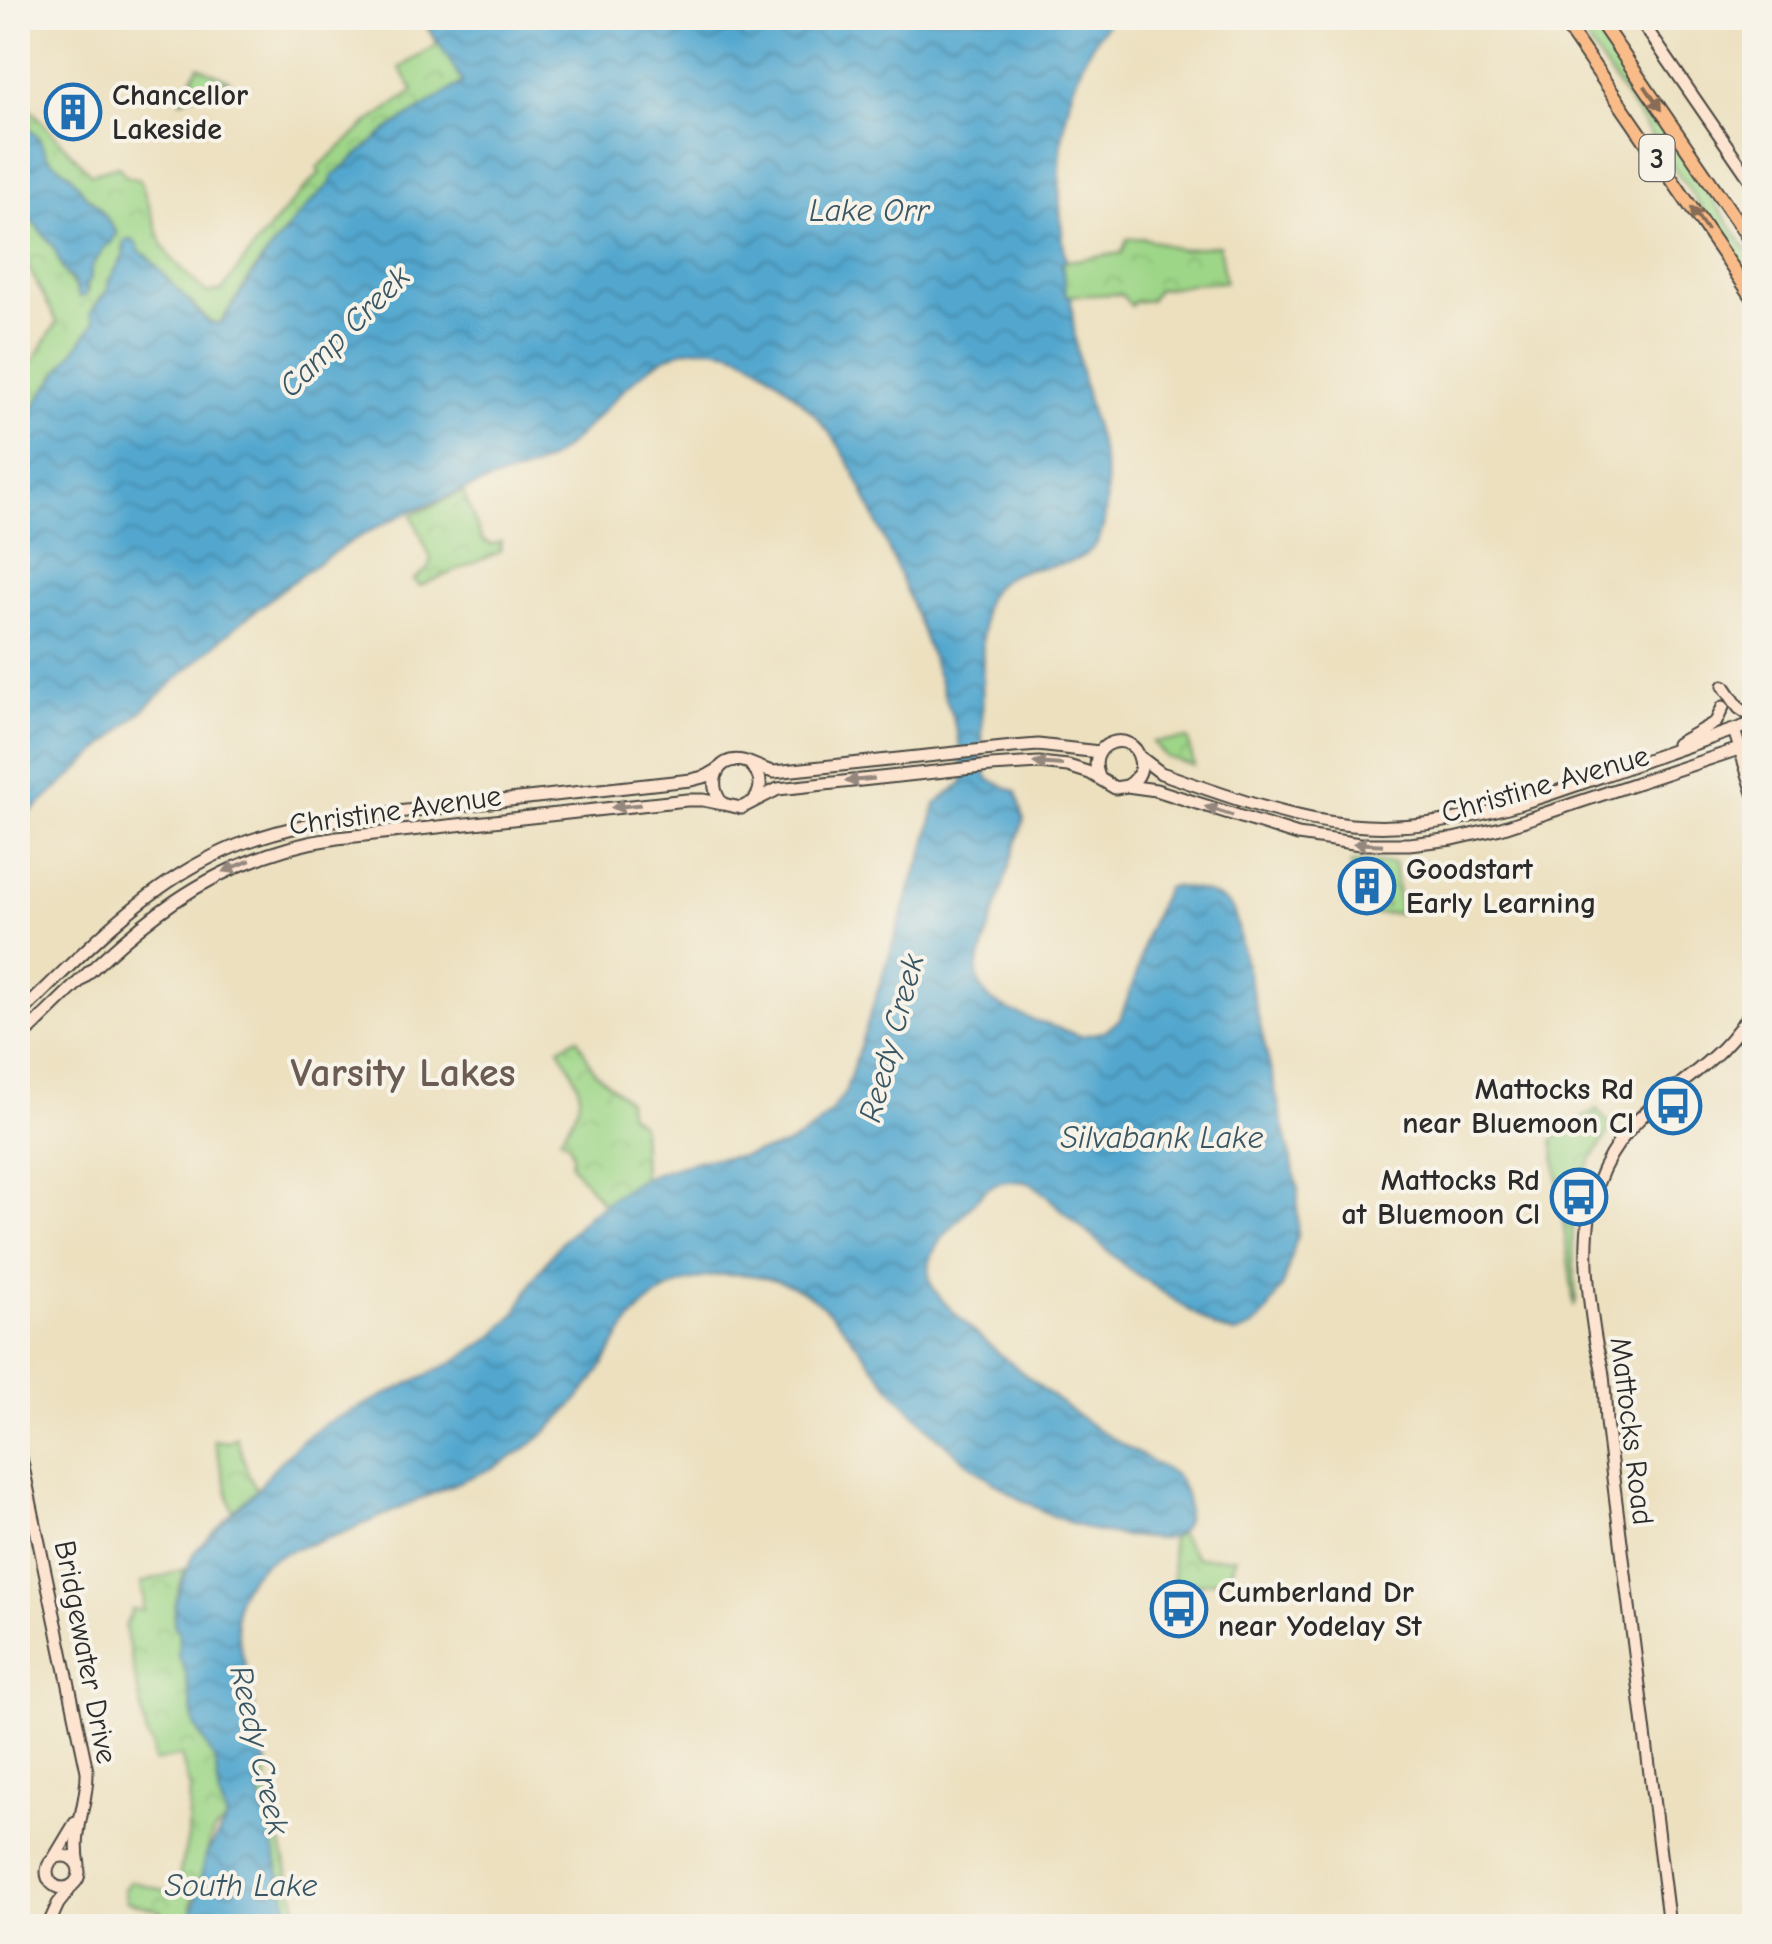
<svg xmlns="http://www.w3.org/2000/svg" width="1772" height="1944" font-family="'Comic Neue',sans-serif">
<defs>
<pattern id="park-crowns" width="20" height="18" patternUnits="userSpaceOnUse" patternTransform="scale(2.5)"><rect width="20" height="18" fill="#9ed688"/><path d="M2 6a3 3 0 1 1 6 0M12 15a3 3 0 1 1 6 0" fill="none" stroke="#88b876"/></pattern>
<pattern id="water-waves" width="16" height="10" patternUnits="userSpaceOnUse" patternTransform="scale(2.5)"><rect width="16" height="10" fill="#53a7cf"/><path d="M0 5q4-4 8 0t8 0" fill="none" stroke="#4588a8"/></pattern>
</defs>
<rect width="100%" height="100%" fill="#f7f3e8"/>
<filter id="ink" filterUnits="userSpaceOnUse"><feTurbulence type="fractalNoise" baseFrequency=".01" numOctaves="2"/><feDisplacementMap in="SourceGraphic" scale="20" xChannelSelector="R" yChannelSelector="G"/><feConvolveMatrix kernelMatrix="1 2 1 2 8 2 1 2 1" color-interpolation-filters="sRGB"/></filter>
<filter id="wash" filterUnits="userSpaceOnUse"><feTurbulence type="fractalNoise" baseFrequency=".0048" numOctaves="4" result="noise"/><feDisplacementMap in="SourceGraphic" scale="40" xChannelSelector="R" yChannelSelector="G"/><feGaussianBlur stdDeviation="2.25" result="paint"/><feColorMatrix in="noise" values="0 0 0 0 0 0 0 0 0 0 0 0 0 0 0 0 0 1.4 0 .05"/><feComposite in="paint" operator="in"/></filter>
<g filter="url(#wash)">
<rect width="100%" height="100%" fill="#ece0bf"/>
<path fill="#9ed688" stroke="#64805a" stroke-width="2.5" d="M1571,18H1589L1754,260V284Z"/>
<path fill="url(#park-crowns)" stroke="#64805a" stroke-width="2.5" d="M421,18H428L471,84L314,199L258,265L220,323L219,330L171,284L147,255L123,248V257L110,279L107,291L99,299L96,322L42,395L18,434V386L57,322L18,247V194L25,215L36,225L54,248L63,270L78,291L88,290L87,284L91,278C88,260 107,246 117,232L98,206L85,195L70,174L47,156L38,136L18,121V96L91,174L118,166L126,176L140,180L163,246L172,259L206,293L222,291C252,249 283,209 320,173L317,168L368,123L414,91L400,68L438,44Z
M198,66L229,80L181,100Z
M1144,238L1181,250L1219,245L1225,282L1197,283L1157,290L1150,300L1135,302L1131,306L1121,294L1066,296L1061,262L1122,253L1127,239Z
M463,492L482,540L491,545L501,542L500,552L420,586L413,580L428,569L431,559L412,515Z
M1188,739L1194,766L1166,757L1153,742Z
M1360,862V866L1369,863H1394L1400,913L1357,915V911L1386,906L1382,874L1351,878V863Z
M577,1038L595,1072L627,1100L628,1113L641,1124L643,1178L603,1204L571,1164C574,1152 572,1143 560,1137C589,1097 582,1087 559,1048Z
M1597,1109L1612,1128C1565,1191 1571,1226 1576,1300L1574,1306L1553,1139Z
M236,1437L249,1476L257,1490L233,1512L214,1440L228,1442Z
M1179,1533L1197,1558L1236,1557L1229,1578L1199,1584L1198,1581L1190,1582V1585L1174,1587L1171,1538Z
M185,1569L175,1601L179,1632L178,1655L185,1670L195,1725L215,1761L220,1798L227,1821L214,1831L210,1840L197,1897H193L192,1907L195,1909L186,1926H155L162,1911L126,1901L124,1889L130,1881L175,1893L188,1838L190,1790L181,1756L154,1762L152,1745L147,1736L125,1627L132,1609L142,1611L144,1600L141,1583Z
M268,1767L266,1781L270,1802L302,1926H293L261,1804L257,1782L259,1769Z"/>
<path fill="url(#water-waves)" stroke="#3f697d" stroke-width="2.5" d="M423,18H1112C1056,78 1053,184 1066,261L1062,263L1066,296H1071C1073,335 1080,372 1090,409C1100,448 1111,473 1105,515C1104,523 1102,536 1096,544C1068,583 1001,548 983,609L982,758L988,779L1017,792L1024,819L977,969C977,1002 1007,1010 1034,1020C1050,1025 1065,1031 1081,1036L1106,1031L1120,1019L1137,973L1147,932L1166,888C1181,883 1226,895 1233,911C1237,920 1239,933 1241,943L1298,1189L1297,1237L1283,1285L1266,1314L1251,1328L1236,1334L1216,1328L1127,1268L1033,1184C995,1174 986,1188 963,1215C945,1235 925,1251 930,1280C935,1308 1072,1414 1102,1432C1126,1447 1151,1461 1175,1475C1188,1489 1194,1523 1175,1535C1166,1541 1149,1538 1138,1537C1045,1534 950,1457 892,1389C855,1346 832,1295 772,1279C724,1267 667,1278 634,1317C618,1336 608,1361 593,1380C571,1410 543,1439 511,1458C494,1469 475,1475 456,1483C415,1501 374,1521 332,1537C301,1549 266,1552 247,1582C243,1588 238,1595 237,1602C233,1624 241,1647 246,1669C252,1696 257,1723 262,1750L268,1767L259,1769L257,1782L293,1926H190L206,1855L227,1820L220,1798L215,1761L195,1725L185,1670L178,1655L179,1632L174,1625L175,1601L193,1554L233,1512L257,1490L272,1470L300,1442L326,1423L450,1364L492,1338L515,1314L535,1277L559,1245L587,1216L617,1194L643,1178L671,1168L705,1159L742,1156L785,1146L812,1130L829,1114L845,1093L914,878L924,852L936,804L963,782C962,767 962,751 958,737C955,722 949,708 944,694C927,641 906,590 884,539C870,507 857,474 838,444C818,415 771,367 739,354C728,349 713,348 701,348C642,349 600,425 553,457C535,470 511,474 490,481C439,499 384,520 339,549C221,626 125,733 18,823V434L42,395L95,322L90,313L107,291L110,279L123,257L125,241L130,239L138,245L140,252L146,255L209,323H222C252,271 287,224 331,183L332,177L386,131L463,82Z
M18,121L38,137L47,156L70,174L85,195L98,206L117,233L111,243L103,248C100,260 88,264 91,278L87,284L86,296L79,297L73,281L63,270L54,248L36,225L25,215L18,194Z"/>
</g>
<g filter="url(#ink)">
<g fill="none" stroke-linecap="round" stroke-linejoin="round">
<g stroke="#484641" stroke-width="15">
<path id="secondary" d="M1639,18L1754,185
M1724,686L1739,708L1754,718
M1734,730L1754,793
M1677,744L1716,722L1723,707
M1099,752L1038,745L1013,747L774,772C763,770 754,764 743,761C716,755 706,786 723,804L741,808L778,789L991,766L1039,763L1068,766L1090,773L1115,788L1127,786L1156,790L1298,835L1360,844H1409L1453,839L1501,828L1754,744
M1140,757L1161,773C1222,794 1286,819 1351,825C1448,834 1536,799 1625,768C1668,752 1711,738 1754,723
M751,765C762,776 763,788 754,801
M1099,777C1084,742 1133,727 1140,760C1143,772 1137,780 1127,786
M18,1016C74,962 129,902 198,864C279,818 373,815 464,805C539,797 615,788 691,780L707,776L719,769
M18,1041C116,946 194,858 337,838L687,800H703L723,804
M18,1443L87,1771C88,1804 72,1829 79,1865
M47 1872a16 16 0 1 1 32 0a16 16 0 1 1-32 0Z
M54,1858L75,1823
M48,1926L58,1904L72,1886
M1669,1926L1606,1422C1605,1406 1605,1391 1603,1376C1602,1363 1597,1351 1595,1338C1581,1248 1576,1171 1653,1106C1691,1074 1732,1050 1754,1004"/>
</g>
<g stroke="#484641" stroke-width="16">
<path id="primary" d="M1561,18L1754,299
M1598,18L1754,246"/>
</g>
<use href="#secondary" stroke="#fde4d0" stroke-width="11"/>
<use href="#primary" stroke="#f9bc89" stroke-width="12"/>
</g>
<defs><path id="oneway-solid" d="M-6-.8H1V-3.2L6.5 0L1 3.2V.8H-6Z" transform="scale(2.5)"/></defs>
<g fill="#886c55">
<use href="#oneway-solid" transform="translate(1653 98) rotate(56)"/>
<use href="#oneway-solid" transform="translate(1699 219) rotate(-124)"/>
</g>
<g fill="#94887e">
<use href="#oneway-solid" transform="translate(1048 764) rotate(-176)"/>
<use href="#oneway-solid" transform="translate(860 780) rotate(174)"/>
<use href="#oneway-solid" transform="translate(626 806) rotate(174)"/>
<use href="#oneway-solid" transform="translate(1219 811) rotate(-162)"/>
<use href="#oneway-solid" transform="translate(1368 844) rotate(-177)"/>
<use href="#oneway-solid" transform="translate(237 866) rotate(157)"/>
</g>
</g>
<defs>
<g id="building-ring" transform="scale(2.875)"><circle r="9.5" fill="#f7f3e8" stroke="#1f6fb2" stroke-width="1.5"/><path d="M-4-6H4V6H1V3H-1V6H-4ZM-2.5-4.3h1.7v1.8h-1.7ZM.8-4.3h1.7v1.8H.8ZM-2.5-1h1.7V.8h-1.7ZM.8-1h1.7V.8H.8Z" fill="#1f6fb2"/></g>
<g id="bus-ring" transform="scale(2.875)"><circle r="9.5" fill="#f7f3e8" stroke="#1f6fb2" stroke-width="1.5"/><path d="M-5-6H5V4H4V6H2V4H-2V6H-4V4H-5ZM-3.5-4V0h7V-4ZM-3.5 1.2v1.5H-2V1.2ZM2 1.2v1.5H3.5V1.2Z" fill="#1f6fb2"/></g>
</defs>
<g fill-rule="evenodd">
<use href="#building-ring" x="73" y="112"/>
<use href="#building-ring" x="1367" y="886"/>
<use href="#bus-ring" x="1673" y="1106"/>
<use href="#bus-ring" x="1579" y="1197"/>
<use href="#bus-ring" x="1179" y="1609"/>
</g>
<g text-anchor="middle" stroke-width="8" stroke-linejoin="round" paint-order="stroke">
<rect fill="#f7f3e8" stroke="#686764" stroke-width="2.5" x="1639.5" y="135" width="35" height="46" rx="8"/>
<g font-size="28" font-weight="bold" fill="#2b2b2b">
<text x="1657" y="168">3</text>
</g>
<g font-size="30" font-weight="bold" fill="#2b2b2b" stroke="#f7f3e8" text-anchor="start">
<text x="112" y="105">Chancellor<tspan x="112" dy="34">Lakeside</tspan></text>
<text x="1406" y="879">Goodstart<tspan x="1406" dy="34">Early Learning</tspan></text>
<text x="1634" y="1099" text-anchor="end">Mattocks Rd<tspan x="1634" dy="34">near Bluemoon Cl</tspan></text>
<text x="1540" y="1190" text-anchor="end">Mattocks Rd<tspan x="1540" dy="34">at Bluemoon Cl</tspan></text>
<text x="1218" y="1602">Cumberland Dr<tspan x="1218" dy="34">near Yodelay St</tspan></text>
</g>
<g font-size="30" fill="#2b2b2b" stroke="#f7f3e8">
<text transform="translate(1545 784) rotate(-16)" y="10">Christine Avenue</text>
<text transform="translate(395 810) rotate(-8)" y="10">Christine Avenue</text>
<text transform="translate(1632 1431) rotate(83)" y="10">Mattocks Road</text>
<text transform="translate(86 1652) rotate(79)" y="10">Bridgewater Drive</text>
</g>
<g font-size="32" font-style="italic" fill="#395664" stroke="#f7f3e8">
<text x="869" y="221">Lake Orr</text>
<text transform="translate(344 331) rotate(-45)" y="11">Camp Creek</text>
<text transform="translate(891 1038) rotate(-75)" y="11">Reedy Creek</text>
<text x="1162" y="1148">Silvabank Lake</text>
<text transform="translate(260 1750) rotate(77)" y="11">Reedy Creek</text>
<text x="241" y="1896">South Lake</text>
</g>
<g font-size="40" font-weight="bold" fill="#6c5d54" stroke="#f7f3e8">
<text x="403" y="1086">Varsity Lakes</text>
</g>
</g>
<rect width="1772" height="1944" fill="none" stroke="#f7f3e8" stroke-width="60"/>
</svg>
